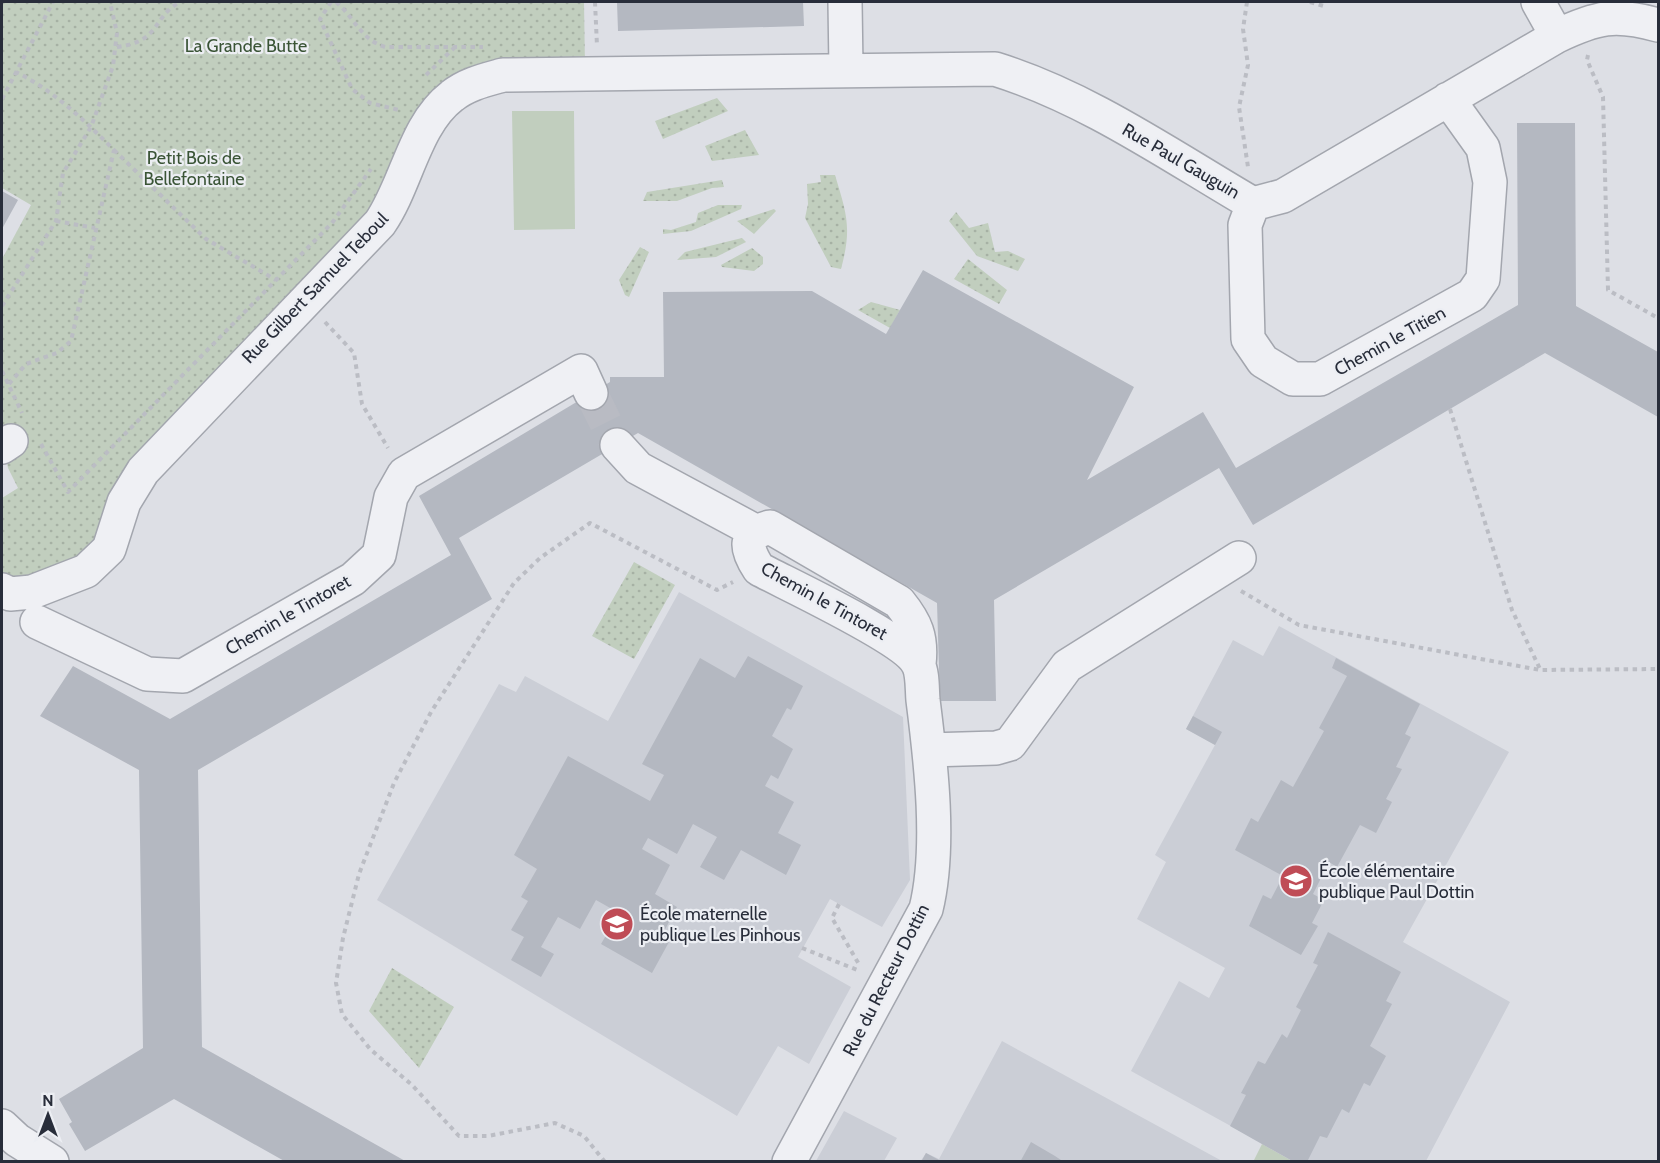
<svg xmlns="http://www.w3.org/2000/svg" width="1660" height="1163" font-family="Cabin,sans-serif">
<defs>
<pattern id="grass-dots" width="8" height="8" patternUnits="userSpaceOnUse" patternTransform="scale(1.5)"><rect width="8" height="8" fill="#c1cebe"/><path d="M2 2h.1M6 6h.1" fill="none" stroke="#a6b1a4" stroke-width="1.8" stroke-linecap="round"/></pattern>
</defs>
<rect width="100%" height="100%" fill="#dddfe5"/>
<path fill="#cbced6" d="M679,592L903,717L910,880L882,927L830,899L798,957L851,987L809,1064L778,1046L737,1116L377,900L499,684L516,692L525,676L608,721Z
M1279,626L1509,752L1403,942L1510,1002L1426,1161H1294L1131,1071L1179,981L1209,998L1225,968L1137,919L1166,862L1155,855L1215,745L1186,729L1233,640L1263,656Z
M1002,1041L1222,1161L920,1162L926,1153L939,1159Z
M844,1111L897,1138L884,1161H816Z"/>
<path fill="url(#grass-dots)" d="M2,2H584L585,67L464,83L383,205L101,543L81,563L2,584V498L18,488L8,468L2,438V259L31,205L2,188Z
M717,98L728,111L663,139L655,121Z
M745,130L759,155L712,161L705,146Z
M820,175H835C847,215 852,228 841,269L831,267L805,218L808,204L807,184L821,182Z
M722,180L724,187L712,188L677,201H643L647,192Z
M718,205H742L741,209L691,231L663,234V229L671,230L696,222L698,213Z
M774,209L776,211L754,234L737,221Z
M956,212L969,228L988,223L995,252L1008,251L1025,259L1018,271L977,256L949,221Z
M742,238L746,242L716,257L677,260L685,252Z
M640,247L649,252L629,297L625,295L619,280Z
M752,248L763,257V264L754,271L722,267L721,265Z
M968,259L1007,290L999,304L954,279Z
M871,302L900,310L890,328L858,310Z
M634,562L675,585L634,659L592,636Z
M392,968L454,1007L419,1068L369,1011Z"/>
<path fill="#c1cebe" d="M512,111H574L575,229L514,230Z
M1262,1144L1294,1162H1253Z"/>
<path fill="#b4b8c1" d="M617,2H803L804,26L618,31Z
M1517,123H1575L1576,306L1658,352V417L1545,353L1253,525L1219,468L994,600L996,701H940L937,603L638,433L459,538L492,599L198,770L202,1047L407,1162H286L174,1099L85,1151L69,1124L72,1122L59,1099L143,1048L139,770L40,716L73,666L170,719L451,555L419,496L610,382V377H664L663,292L812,291L886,334L923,270L1134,387L1087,480L1203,412L1236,468L1518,305Z
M2,191L18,200L2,229Z
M748,656L803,686L791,710L787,708L772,736L793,749L778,779L771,775L765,786L794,802L778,833L801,845L786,875L741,850L724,880L700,867L717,837L693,824L677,854L648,838L642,849L670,865L655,894L677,907L661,937L669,942L652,973L601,944L619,913L596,900L580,929L558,917L541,947L554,954L541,977L511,960L524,937L511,930L528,901L521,897L537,869L514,855L568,756L650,801L664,775L642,764L700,658L735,678Z
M1336,658L1420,704L1405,734L1411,737L1396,767L1402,769L1386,799L1392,802L1376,833L1360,825L1337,867L1329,862L1313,894L1324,900L1312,923L1318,926L1301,955L1249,926L1263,895L1271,899L1283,876L1235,850L1251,818L1258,822L1281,780L1293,787L1324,731L1319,728L1347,676L1332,668Z
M1193,716L1222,732L1215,745L1186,729Z
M1328,932L1401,972L1386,1001L1392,1004L1370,1046L1386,1056L1370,1086L1364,1083L1349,1113L1342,1109L1327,1138L1320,1136L1307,1162H1294L1230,1126L1246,1095L1241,1093L1258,1061L1265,1064L1282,1034L1287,1038L1301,1010L1296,1007L1318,965L1313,963Z
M1031,1142L1055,1156L1064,1162H1020Z
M926,1153L939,1160L938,1162H921Z"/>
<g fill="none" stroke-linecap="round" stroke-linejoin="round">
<path stroke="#b9bbc3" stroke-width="33" stroke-dasharray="33 16" stroke-linecap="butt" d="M591,393L617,445"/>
<g stroke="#a3a6ae" stroke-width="36">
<path id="minor" d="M845,2L846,69
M1538,2L1557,36
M1253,204L1245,225L1248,339L1263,361L1293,379H1320L1472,295L1483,279L1490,182L1483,148L1448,99
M617,445L638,468L755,531
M2,447L11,441
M2,590L10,594L32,592L86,571L109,549L124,502L143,471L380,223C407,184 414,125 452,96C467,84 485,80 503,75L995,69C1088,98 1169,155 1253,204L1283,196L1557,36C1597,17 1615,13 1658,25
M37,622L147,674L183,676L353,579L379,555L391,497L404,474L581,371L591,393
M929,750L996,748L1010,744L1067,666L1239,558
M2,1126L17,1140L52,1162
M789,1162L926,909C941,848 931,763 923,700C922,690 923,673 918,664C906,639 789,585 759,569C745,548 743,534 770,527L899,602C916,623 922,637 919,664"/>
</g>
<path stroke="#bbbdc4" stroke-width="4" stroke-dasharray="4.5 4.5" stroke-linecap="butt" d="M331,2L320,19L352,89L370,103L399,110
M336,2C356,19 360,39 385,47H483
M595,2L597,46
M1247,2L1243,29L1248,65L1239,107L1248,167
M1310,2L1324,6
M117,47C162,41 151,18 180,2
M1588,55L1587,60L1603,97L1608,290L1658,318
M426,75L455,47
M2,99L53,2
M114,150L206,239L276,280
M56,221L95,228
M2,306L56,221L63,173L91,127L113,66L117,33L110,2
M325,322L354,353L362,404L388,448
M2,371L22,413
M9,384L26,364L57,353L71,341L114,150C85,121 53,90 16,72
M1450,409L1512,610L1540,669
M41,444L68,492L332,223L371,169
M1241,591L1299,625L1540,670L1658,669
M839,904L832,918L860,966
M802,948L860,971
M605,1162L584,1136L555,1123L488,1136H459L412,1085L370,1049L342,1014L336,983L343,938L359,874L394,783L431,712L514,583L540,558L590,523L717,590L733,582"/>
<use href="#minor" stroke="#eff0f4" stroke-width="33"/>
</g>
<defs>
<g id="school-disc" transform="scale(1.725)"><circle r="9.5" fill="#bf4c56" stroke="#eceef3"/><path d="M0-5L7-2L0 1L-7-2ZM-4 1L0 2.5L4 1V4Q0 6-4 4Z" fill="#fff"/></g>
</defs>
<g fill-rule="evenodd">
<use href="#school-disc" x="1296" y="881"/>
<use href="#school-disc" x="617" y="924"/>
</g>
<g text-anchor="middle" stroke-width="4.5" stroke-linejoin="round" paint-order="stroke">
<g font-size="18" fill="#3a5436" stroke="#eceef3">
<text x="246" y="52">La Grande Butte</text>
<text x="194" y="164">Petit Bois de<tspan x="194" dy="21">Bellefontaine</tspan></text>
</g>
<g font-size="18" fill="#282d3a" stroke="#eceef3">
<text transform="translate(1181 161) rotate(30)" y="6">Rue Paul Gauguin</text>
<text transform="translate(315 288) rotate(-46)" y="6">Rue Gilbert Samuel Teboul</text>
<text transform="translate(1390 341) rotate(-29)" y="6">Chemin le Titien</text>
<text transform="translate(824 601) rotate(29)" y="6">Chemin le Tintoret</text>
<text transform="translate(288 615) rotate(-30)" y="6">Chemin le Tintoret</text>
<text transform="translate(886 980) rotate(-63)" y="6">Rue du Recteur Dottin</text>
</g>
<g font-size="18" fill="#282d3a" stroke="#eceef3" text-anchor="start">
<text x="1319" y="877">École élémentaire<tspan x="1319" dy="21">publique Paul Dottin</tspan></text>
<text x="640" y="920">École maternelle<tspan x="640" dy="21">publique Les Pinhous</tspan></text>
</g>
</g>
<rect width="1660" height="1163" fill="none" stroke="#282d3a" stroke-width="6"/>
<g transform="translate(48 1115)" stroke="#eceef3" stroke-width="4.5" paint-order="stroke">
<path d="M0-4.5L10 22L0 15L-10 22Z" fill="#282d3a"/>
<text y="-9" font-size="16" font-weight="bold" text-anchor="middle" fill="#282d3a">N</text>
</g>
</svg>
